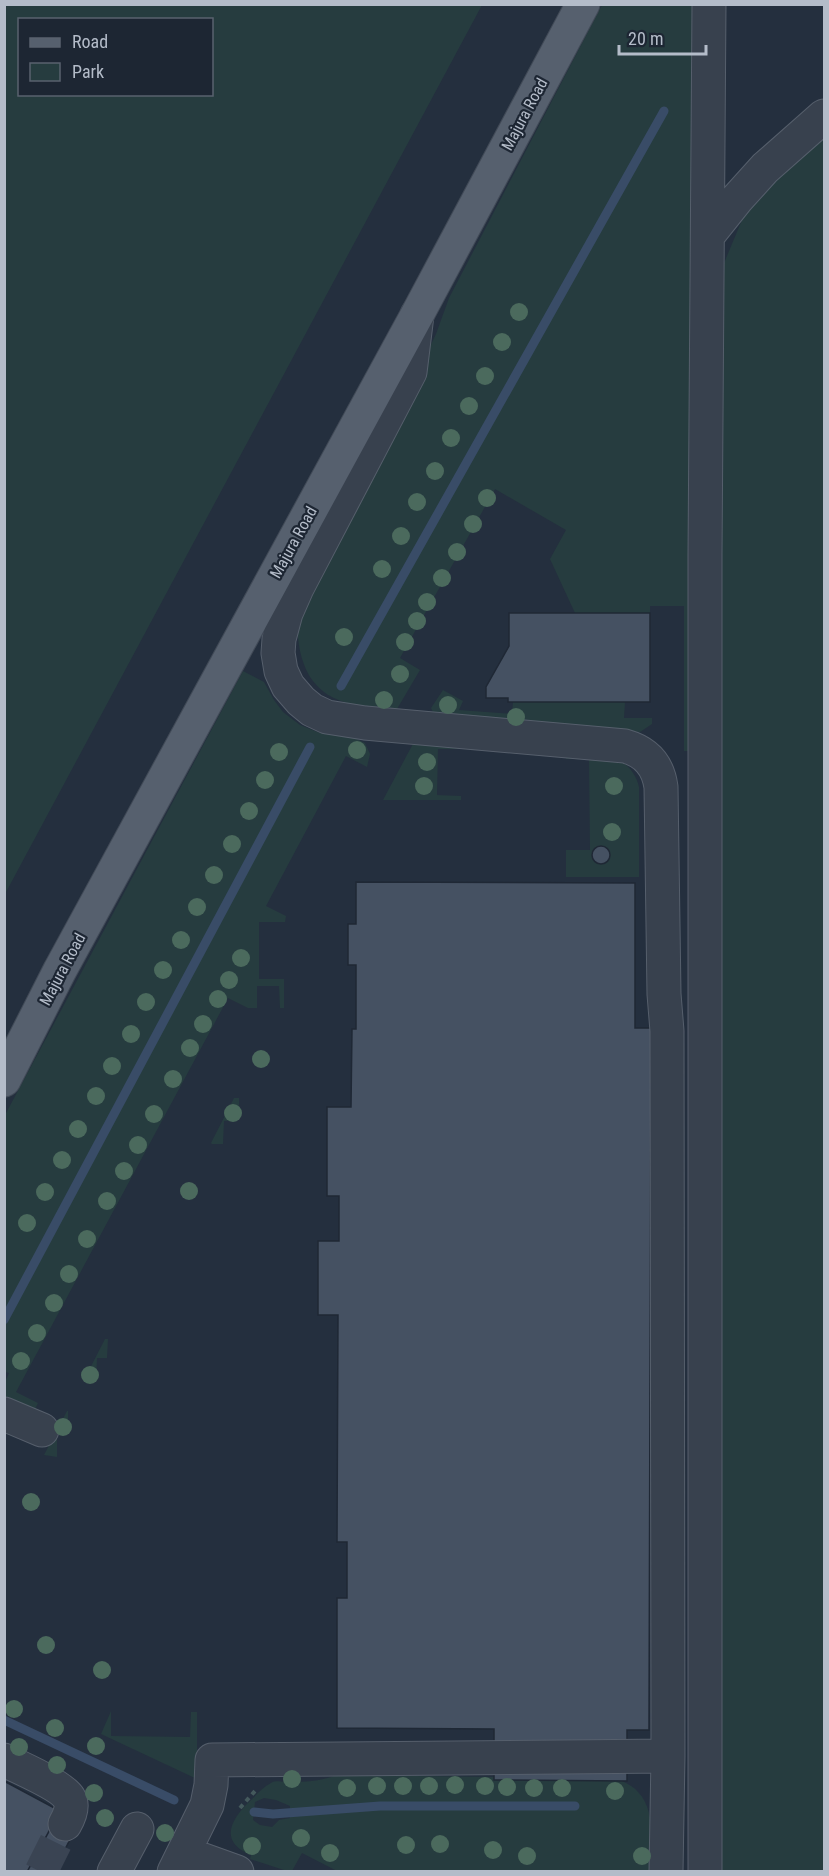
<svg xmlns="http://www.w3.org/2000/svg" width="829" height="1876" font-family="'Roboto Condensed',sans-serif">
<rect width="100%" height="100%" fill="#242f3e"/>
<path fill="#263c3f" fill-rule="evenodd" d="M5,4L482,5L5,894L4,5ZM20,20H212V94H20Z
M602,5H697L696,751H684V606H650V613H575L550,559L566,530L495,489L400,658L420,670L397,709C384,706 369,707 355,705C310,696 298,664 297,622L436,334L449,298Z
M824,130V1871H717L714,287L747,208Z
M243,671L264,682L274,700L283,712L300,725L320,733L351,736L365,743L370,754L367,767L346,756L266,906L286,916L285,922H259V979H284V1008H280L279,986H257V1008H248L228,998L16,1392L38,1403L35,1409L5,1397V1382L9,1373L5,1372V1115Z
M443,690L463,701L459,710L512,714L513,702H625L624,718H652V724L640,732L433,712L431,708Z
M415,740L461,745V749H438L437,795L461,796V800H383Z
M566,755C581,757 605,757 619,761C629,764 637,777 639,787V877H566V850H590L589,759H566Z
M234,1098H239V1120L224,1121L223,1144H212L211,1143Z
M105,1339H108L107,1358H97L96,1381L86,1382L84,1380Z
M67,1411H68V1434H57V1457L44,1455Z
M111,1711V1736L190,1737L191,1712H197V1779L101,1734Z
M336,1775L494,1777V1780L622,1781C628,1784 634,1787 638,1792C657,1811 650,1847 650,1871H337L302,1853L292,1871H287L250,1859L251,1855C218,1842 231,1819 250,1801C256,1795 263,1787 271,1783C276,1780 280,1782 285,1782C302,1782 320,1782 336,1775ZM264,1798L276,1800L290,1806V1818L279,1820L272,1827L260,1825L253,1820L255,1802Z"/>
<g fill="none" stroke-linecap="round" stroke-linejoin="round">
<path stroke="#394c67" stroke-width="9" d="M341,686L664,111
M4,1320L310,747
M4,1720L174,1800
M254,1812L273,1814L380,1806H575"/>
</g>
<path fill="#455162" stroke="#1f2835" stroke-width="1.5" d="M509,613H650V702H508V698H486V687L509,646Z
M592 855a9 9 0 1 1 18 0a9 9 0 1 1-18 0Z
M356,882L635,883V1028H651L649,1730H627V1781L494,1780V1729L337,1728V1598H347V1542H337L338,1315H318V1241H339V1196H327V1107H351L352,1029H356V965H348V924H356Z
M4,1781L60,1811L27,1872H4Z
M55,1820L75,1830L53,1872H27Z"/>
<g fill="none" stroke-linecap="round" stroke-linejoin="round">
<path stroke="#3a4453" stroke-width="33" stroke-dasharray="33 16" stroke-linecap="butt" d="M41,1872L65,1824"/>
<g stroke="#565f6c" stroke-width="35">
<path id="minor" d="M709,234L737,199L765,168L824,116
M417,315L410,372L297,588L286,613L279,639L278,653L281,671L288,686L301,701L312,710L327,717L365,723L625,746C646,752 658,765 661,787L664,994L667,1031L668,1756L666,1872
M4,1414L42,1430
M4,1760C19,1767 62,1786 69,1798C74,1806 69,1817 65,1824
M184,1853L237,1872
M114,1872L137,1829
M174,1872L207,1805L211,1785L212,1760L668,1756
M705,1872V555L709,4"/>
</g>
<g stroke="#414a57" stroke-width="35">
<path id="major" d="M4,1080L60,970L417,315L583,4"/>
</g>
<path stroke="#44595c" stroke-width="4" stroke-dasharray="4.5 4.5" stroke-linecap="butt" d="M240,1808L255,1791"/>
<use href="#minor" stroke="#38414e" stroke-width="33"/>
<use href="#major" stroke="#56606e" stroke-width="33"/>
</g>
<g fill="#4b6a5d">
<circle cx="519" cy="312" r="9"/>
<circle cx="502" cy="342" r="9"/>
<circle cx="485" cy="376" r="9"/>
<circle cx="469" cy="406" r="9"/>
<circle cx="451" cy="438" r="9"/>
<circle cx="435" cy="471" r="9"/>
<circle cx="487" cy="498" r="9"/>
<circle cx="417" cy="502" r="9"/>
<circle cx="473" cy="524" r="9"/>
<circle cx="401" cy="536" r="9"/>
<circle cx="457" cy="552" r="9"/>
<circle cx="382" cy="569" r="9"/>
<circle cx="442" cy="578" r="9"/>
<circle cx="427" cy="602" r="9"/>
<circle cx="417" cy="621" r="9"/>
<circle cx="344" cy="637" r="9"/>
<circle cx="405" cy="642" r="9"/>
<circle cx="400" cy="674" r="9"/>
<circle cx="384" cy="700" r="9"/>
<circle cx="448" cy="705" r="9"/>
<circle cx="516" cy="717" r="9"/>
<circle cx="357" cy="750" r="9"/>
<circle cx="279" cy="752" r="9"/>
<circle cx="427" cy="762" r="9"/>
<circle cx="265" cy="780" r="9"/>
<circle cx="424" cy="786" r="9"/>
<circle cx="614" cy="786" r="9"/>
<circle cx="249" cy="811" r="9"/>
<circle cx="612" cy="832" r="9"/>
<circle cx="232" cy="844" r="9"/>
<circle cx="214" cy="875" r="9"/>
<circle cx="197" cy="907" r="9"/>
<circle cx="181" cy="940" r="9"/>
<circle cx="241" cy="958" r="9"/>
<circle cx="163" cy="970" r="9"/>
<circle cx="229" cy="980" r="9"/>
<circle cx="218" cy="999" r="9"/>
<circle cx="146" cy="1002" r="9"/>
<circle cx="203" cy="1024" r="9"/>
<circle cx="131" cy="1034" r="9"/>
<circle cx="190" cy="1048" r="9"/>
<circle cx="261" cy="1059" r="9"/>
<circle cx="112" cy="1066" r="9"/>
<circle cx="173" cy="1079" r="9"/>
<circle cx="96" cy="1096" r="9"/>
<circle cx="233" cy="1113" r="9"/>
<circle cx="154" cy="1114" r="9"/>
<circle cx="78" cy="1129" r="9"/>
<circle cx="138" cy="1145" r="9"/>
<circle cx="62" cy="1160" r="9"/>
<circle cx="124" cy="1171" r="9"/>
<circle cx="189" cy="1191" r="9"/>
<circle cx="45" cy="1192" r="9"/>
<circle cx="107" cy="1201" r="9"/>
<circle cx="27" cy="1223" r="9"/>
<circle cx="87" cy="1239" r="9"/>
<circle cx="69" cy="1274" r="9"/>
<circle cx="54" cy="1303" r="9"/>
<circle cx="37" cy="1333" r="9"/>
<circle cx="21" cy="1361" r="9"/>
<circle cx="90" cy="1375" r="9"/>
<circle cx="63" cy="1427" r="9"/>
<circle cx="31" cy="1502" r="9"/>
<circle cx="46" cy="1645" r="9"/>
<circle cx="102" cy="1670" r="9"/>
<circle cx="14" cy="1709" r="9"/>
<circle cx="55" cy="1728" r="9"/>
<circle cx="96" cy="1746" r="9"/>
<circle cx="19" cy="1747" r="9"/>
<circle cx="57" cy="1765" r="9"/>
<circle cx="292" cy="1779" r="9"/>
<circle cx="455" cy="1785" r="9"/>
<circle cx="377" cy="1786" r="9"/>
<circle cx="403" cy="1786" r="9"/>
<circle cx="429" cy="1786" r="9"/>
<circle cx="485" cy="1786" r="9"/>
<circle cx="507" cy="1787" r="9"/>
<circle cx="347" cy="1788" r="9"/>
<circle cx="534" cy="1788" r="9"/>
<circle cx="562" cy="1788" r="9"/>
<circle cx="615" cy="1791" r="9"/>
<circle cx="94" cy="1793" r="9"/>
<circle cx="105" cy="1818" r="9"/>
<circle cx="165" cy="1833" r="9"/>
<circle cx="301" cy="1838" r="9"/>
<circle cx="440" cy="1844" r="9"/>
<circle cx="406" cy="1845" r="9"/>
<circle cx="252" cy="1846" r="9"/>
<circle cx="493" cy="1850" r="9"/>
<circle cx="330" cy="1853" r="9"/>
<circle cx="527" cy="1856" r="9"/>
<circle cx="642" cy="1856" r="9"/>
</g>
<g text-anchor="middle" stroke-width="4.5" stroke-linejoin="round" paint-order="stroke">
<g font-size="16" fill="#b4bcc9" stroke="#1d2633">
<text transform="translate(524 114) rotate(-62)" y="6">Majura Road</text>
<text transform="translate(293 542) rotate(-61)" y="6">Majura Road</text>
<text transform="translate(62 969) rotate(-62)" y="6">Majura Road</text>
</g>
</g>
<rect width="829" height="1876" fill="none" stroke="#b4bcc9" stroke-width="12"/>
<rect x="18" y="18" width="195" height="78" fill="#1d2633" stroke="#59626f" stroke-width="1.5"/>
<rect x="30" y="38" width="30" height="9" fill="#56606e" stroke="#59626f" stroke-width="1.5"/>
<text x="72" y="48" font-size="18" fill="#b4bcc9">Road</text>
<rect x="30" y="63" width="30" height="18" fill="#263c3f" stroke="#59626f" stroke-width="1.5"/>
<text x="72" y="78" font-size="18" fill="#b4bcc9">Park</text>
<path d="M619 45v9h87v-9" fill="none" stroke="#b4bcc9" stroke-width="3"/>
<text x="628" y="45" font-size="18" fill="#b4bcc9" stroke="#1d2633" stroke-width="4.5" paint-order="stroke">20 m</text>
</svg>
